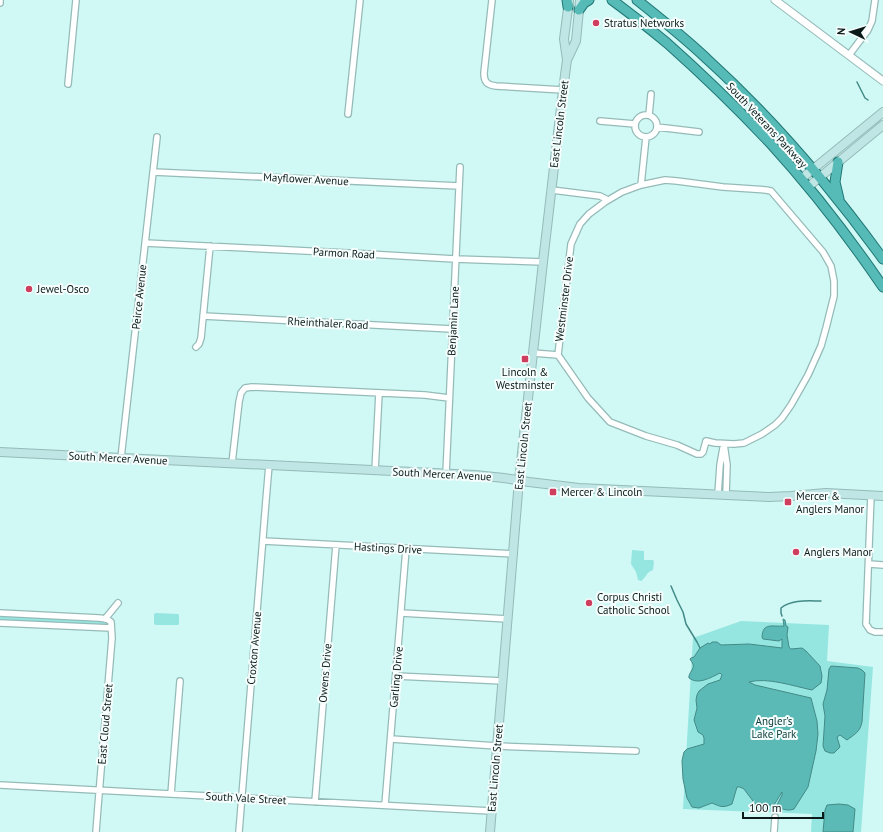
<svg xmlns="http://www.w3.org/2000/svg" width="883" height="832" font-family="'PT Sans',sans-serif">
<rect width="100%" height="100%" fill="#d0f8f5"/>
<path fill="#95e6e1" d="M632,550L644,551V560H653L654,562L653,570C646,572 646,578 641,581L638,580L636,572L631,564Z
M156,613L178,614L179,615V624L178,625H156L154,624V614Z
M0,616L103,620L105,622L106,624L105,625L0,621Z
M741,621L829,625L827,661L873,667L861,832H811L812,814L683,809L693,638Z"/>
<path fill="#5bbab6" stroke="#438a87" d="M783,619L785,620L786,626L788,627L787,635L789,647L791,649L802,648L806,651L820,666L822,676L821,683L812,690C793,686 767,677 749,682L755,685L811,698L817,721L818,734L816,751L808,787L794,809C789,811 782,810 778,806L777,805L782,795V792L774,805H756L744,789L740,787H737L732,804C723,808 721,807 712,803L699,808L692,807L687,798L683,779L682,761L683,756L684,752L687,749L704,744V738L703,735L698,732L694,720L697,708L696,700L697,695L699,691L708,684L720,680L722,675L720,673C710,678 698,685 689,678C688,673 695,669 693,664C692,662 691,661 690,659L691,658L694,657L700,648L708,643L710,644L712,642H717L721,645L749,644L782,648V639L779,641L763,639L762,637C763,622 772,627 784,626Z
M831,666L858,668L862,670L865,673L862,722C860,732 855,734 847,740L840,735L837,737L840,747L834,753H830L825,751L823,746L825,716L823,704L827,690L829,669Z
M839,804L848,805L855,809L853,832H823L825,810L827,805Z"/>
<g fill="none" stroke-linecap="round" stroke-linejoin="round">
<path stroke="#438a87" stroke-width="1.5" d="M857,82L865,98L868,100
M671,586L677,600L683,612L686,624L697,642L700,648
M782,616L781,613V608C792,599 809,601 821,601"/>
<g stroke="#95bbb8" stroke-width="8">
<path id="minor" d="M492,0L484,73C484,82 487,85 496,86L563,90
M0,3V0
M849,55L868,30L872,21L875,0
M68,84L76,0
M348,114L360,0
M649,115L651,94
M635 126a11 11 0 1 1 22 0a11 11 0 1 1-22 0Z
M600,121L635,124
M657,127L699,132
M153,172L459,186
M665,180L677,181L723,187L766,190L771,191L823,252L831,266L834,281V296L826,328L821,346L808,375L791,405L782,418L775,425L762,434L744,443L734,444L715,443L706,441L703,452L701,454H697L677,445L646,436L610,422L588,398L558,355L571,244L580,224L589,214L605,202L622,192L641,185Z
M641,185L646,137
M552,190L600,196L608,200
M145,243L368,254L455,259L543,262
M203,316L452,329
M196,347L199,344L201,338L210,246
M533,353L558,355
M724,444L727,465L726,495
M121,458L157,137
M232,463L239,402L241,393L245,388L252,387L425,395L449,398
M375,471L379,393
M446,474L460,167
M718,494L720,465L723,448
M871,495L866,624L870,630L875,632H883
M263,541L514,554
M869,564L883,565
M0,613L99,618L107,619L111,622L112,638L98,806L96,832
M401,613L508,619
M105,619L118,603
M0,623L111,628
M396,676L503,681
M391,739L497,746L636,751
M0,785L491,811
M171,794L180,681
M315,802L336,545
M385,805L406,549
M239,832L266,500L269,465
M774,832L775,817"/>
</g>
<g stroke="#95bbb8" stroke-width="9">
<path id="tertiary" d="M775,0L883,81"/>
</g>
<g stroke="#95bbb8" stroke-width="10">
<path id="secondary" d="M567,60L564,39L569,1
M801,179L883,112
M808,187L883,125
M0,452L475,475L504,478L529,482L579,488L769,497L791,496L826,493L883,496
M490,832L519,480L543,262L563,90L567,60L576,41L580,0"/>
</g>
<g stroke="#207774" stroke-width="11">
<path id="trunk" d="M567,0L568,7
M612,0C631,14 649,28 667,43C703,75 738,109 771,144C812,189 849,237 883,287
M637,0C661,19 685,38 707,59C773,119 831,187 883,259
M579,10L584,3L589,0
M838,162L835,182L839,199"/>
</g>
<use href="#minor" stroke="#fff" stroke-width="5.5"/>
<use href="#tertiary" stroke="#fff" stroke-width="7"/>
<use href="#secondary" stroke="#bfe5e4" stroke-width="8"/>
<use href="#trunk" stroke="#56bab7" stroke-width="9"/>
</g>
<g fill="#ce3e5f" stroke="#f6fefd" stroke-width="1.5">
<circle cx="596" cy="23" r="4"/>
<circle cx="29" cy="289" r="4"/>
<rect x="521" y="355" width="8" height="8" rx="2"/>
<rect x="549" y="488" width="8" height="8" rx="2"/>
<rect x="784" y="498" width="8" height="8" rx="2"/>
<circle cx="796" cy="552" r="4"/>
<circle cx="589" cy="603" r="4"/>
</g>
<g text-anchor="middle" stroke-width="4" stroke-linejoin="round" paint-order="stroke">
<g font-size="11" fill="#0b1a19" stroke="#f6fefd" text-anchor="start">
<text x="604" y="27">Stratus Networks</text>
<text x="37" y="293">Jewel-Osco</text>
<text x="525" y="376" text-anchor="middle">Lincoln &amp;<tspan x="525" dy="13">Westminster</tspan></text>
<text x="561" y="496">Mercer &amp; Lincoln</text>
<text x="796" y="500">Mercer &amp;<tspan x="796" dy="13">Anglers Manor</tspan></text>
<text x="804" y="556">Anglers Manor</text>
<text x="597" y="601">Corpus Christi<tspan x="597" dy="13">Catholic School</tspan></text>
</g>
<g font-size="11" fill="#0b1a19" stroke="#f6fefd">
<text transform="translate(559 124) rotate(-83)" y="4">East Lincoln Street</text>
<text transform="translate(767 125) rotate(47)" y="4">South Veterans Parkway</text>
<text transform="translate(306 179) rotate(3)" y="4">Mayflower Avenue</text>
<text transform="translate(344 253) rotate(3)" y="4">Parmon Road</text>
<text transform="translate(139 297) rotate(-84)" y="4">Peirce Avenue</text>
<text transform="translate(564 299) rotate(-83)" y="4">Westminster Drive</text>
<text transform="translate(453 321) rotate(-87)" y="4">Benjamin Lane</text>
<text transform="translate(328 323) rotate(3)" y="4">Rheinthaler Road</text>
<text transform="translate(523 446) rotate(-84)" y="4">East Lincoln Street</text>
<text transform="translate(118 458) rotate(3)" y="4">South Mercer Avenue</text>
<text transform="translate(442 474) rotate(3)" y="4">South Mercer Avenue</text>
<text transform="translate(388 548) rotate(3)" y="4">Hastings Drive</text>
<text transform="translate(254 648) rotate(-85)" y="4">Croxton Avenue</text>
<text transform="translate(325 673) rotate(-85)" y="4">Owens Drive</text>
<text transform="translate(396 677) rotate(-85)" y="4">Garling Drive</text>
<text transform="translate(105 724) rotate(-85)" y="4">East Cloud Street</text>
<text transform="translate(495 768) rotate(-85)" y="4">East Lincoln Street</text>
<text transform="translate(246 798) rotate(3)" y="4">South Vale Street</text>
</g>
<g font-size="11" fill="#0a3937" stroke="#f6fefd">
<text x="774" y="725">Angler’s<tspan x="774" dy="13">Lake Park</tspan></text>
</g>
</g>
<g transform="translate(851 32) rotate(274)" stroke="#f6fefd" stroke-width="3" paint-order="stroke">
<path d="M0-3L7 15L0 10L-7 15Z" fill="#0b1a19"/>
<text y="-6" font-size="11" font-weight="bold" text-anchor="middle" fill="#0b1a19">N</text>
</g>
<path d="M743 812v6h80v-6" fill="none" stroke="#0b1a19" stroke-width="2"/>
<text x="749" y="812" font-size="12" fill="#0b1a19" stroke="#f6fefd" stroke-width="3" paint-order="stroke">100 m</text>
</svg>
